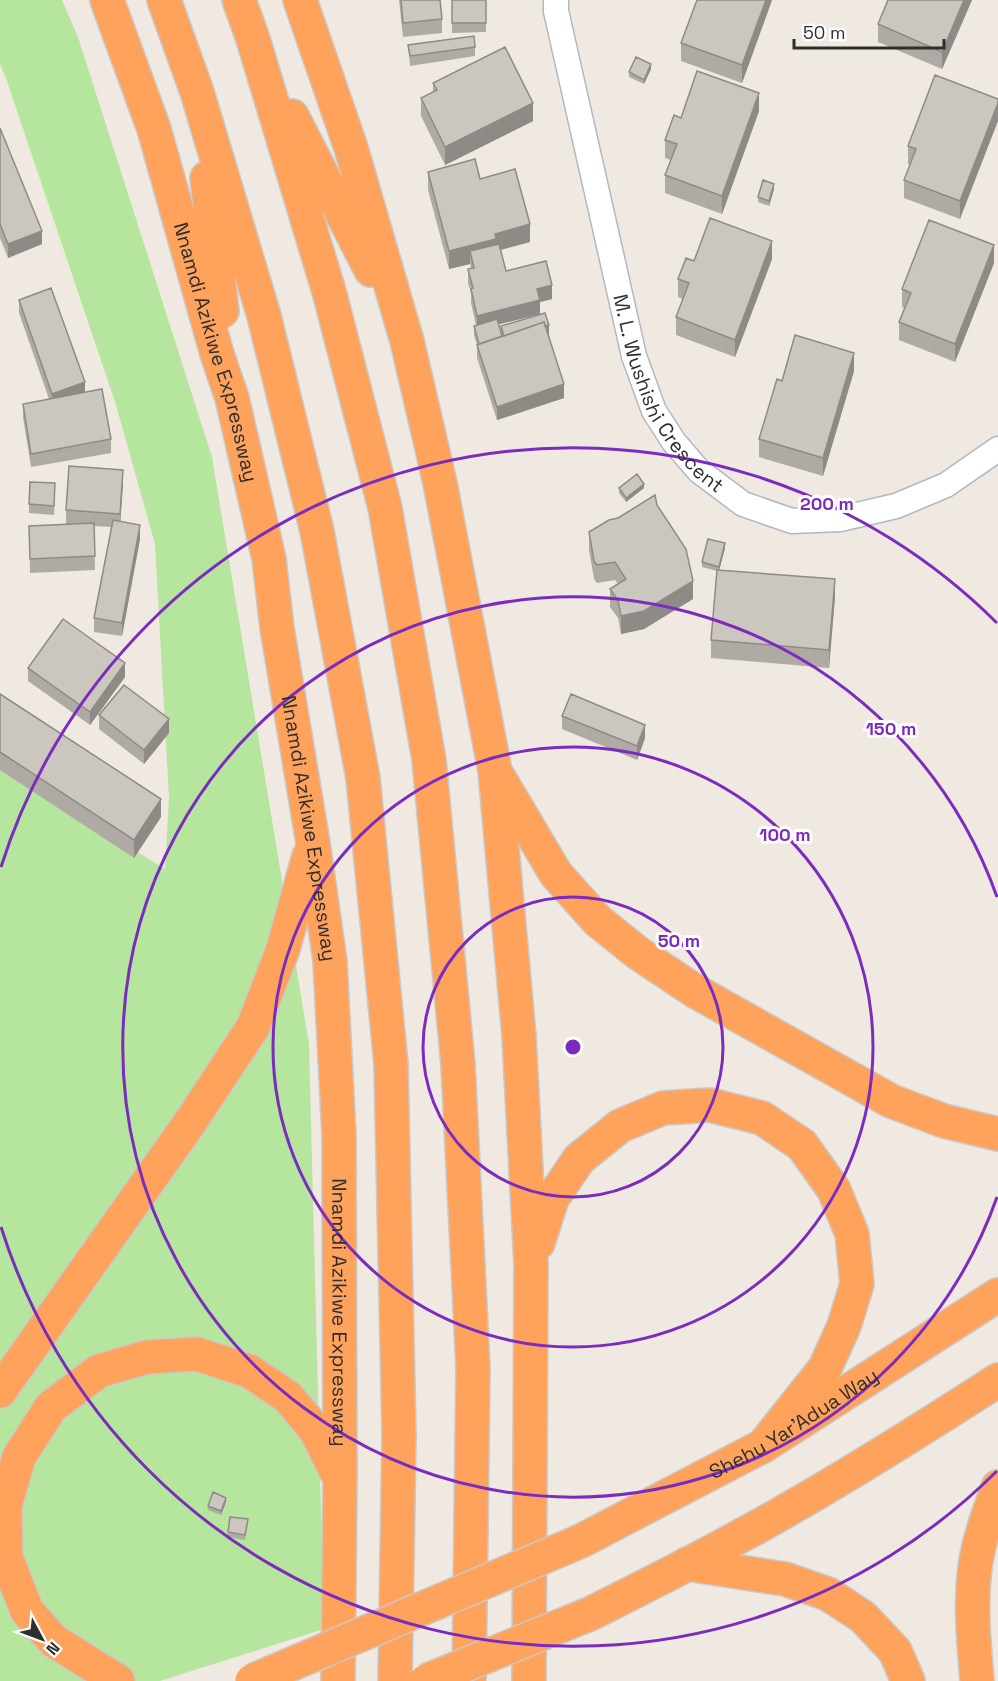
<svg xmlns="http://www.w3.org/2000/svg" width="998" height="1681" font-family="'Space Grotesk',sans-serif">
<rect width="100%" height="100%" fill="#efe9e1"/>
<path fill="#b6e59e" d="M0,0H62L78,37L212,457L309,1044L324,1629L160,1681H0V767L165,869L169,798L155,544L116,405L7,81L0,64Z"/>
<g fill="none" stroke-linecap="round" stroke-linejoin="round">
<g stroke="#b4b7c1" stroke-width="27">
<g id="minor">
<path id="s1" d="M556,0V11L634,356L654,411L674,442L699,471L743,504L792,521L840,519L896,506L946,485L998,449"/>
</g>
</g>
<g stroke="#c9c9c9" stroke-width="36">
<g id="highway">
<path id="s2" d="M107,0L154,129L217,354L232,398L269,559L277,628L313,843L330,961L339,1135L340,1478L338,1681"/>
<path d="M164,0L197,92L264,316L317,531L363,778L391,1064L399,1436L395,1681"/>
<path d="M239,0L253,39L330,295L385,508L429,760L458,1064L473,1368L469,1681"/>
<path d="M300,0L351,148L407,341L440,483L495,771L519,1036L531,1265L529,1681"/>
<path d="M292,116L371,270"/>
<path d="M207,178L222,311"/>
<path d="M499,778L556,874L598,921L638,953L695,991L891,1101L944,1121L998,1134"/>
<path d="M538,1243L552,1199L579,1159L620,1126L663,1108L710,1105L762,1118L802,1145L834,1190L852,1234L857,1284L844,1326L825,1368L763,1446"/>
<path d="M0,1391L191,1121L253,1027L283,949L309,856"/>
<path id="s3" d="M581,1541L763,1446L998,1295"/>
<path d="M687,1564L785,1579L828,1594L863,1617L895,1651L908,1681"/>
<path d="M592,1613C663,1577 733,1542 801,1502C868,1463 933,1422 998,1380"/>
<path d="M118,1681L54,1641L27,1611L6,1557L5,1506L19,1457L51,1407L99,1371L147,1357L197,1354L249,1371L288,1397L316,1431L336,1471"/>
<path d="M977,1681C974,1644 970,1605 975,1568C978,1541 989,1513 998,1487"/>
</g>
</g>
<use href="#minor" stroke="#fff" stroke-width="24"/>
<use href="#highway" stroke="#ffa35c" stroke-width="33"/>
<g stroke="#c9c9c9" stroke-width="36" stroke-linecap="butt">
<path id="highway-bridge" d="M252,1681L581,1541
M426,1681L592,1613"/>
</g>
<use href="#highway-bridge" stroke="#ffa35c" stroke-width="33"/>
</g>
<path fill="#afaba4" d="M399,0H440L442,19V33L403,37Z
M452,0H486V32L452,33Z
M772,0L742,83L681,61V43Z
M888,0H972L942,69L878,42V24Z
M408,45L475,47V56L410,66Z
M651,69L644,84L629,77V72Z
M433,83L533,121L445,165L421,116V98L433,92Z
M998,99L960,219L904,198V180L910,165L908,164V146Z
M759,111L722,214L665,193V175L671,160L665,158V140L681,118Z
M0,128L42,244L8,258L0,238Z
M428,172L480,179L530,242L501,250L506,271L552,299L540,302V314L498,324L501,333V326L549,334L564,398L497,420L477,358V345L474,335V326L476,325L471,303V293L468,283V269L471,268L470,264L449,269L428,190Z
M774,189L769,206L758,202V197Z
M772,259L735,357L676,335V317L683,299L678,297V279L694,261Z
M994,263L955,362L899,340V322L904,308L902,307V289Z
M19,300L85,392L111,439V453L31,467L23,417V404L49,399L19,313Z
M854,371L823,476L759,457V439L782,381Z
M123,483L120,522L140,539L122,636L94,632V618L111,527L94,526L95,570L30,573L29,526L72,524H66V510Z
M619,488H644L626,502L619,493Z
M55,493L54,515L29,513V504Z
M657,505L693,599L644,629L621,634L618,618L610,607V589L618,584L615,580L597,583L594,579L589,550V532L618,518Z
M725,548L719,570L835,597L829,668L711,658V640L717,571L702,567V562Z
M28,668L125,677L90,725L28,681Z
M0,694L161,817L134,858L0,770Z
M99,715L169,733L144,764L99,729Z
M562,716L645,738L637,760L562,729Z
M226,1502L221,1515L208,1510V1506Z
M248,1524L245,1540L228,1537V1532Z"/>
<path fill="#8e8b86" d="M766,0H772L742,83V65Z
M964,0H972L942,69V52Z
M651,64V69L644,84V80Z
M759,93V111L722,214V196Z
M533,103V121L445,165V147Z
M998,103V121L960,219V201Z
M774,184V189L769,206V201Z
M530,224V242L496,251H470V264L449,269V251L495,234Z
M42,231V244L8,258V244Z
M772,241V259L735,357V340Z
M994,245V263L955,362V344Z
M552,285V299L540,302V314L477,330V316L537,289Z
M549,325V334L505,348V338Z
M854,353V371L823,476V458Z
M85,382V395L52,407V394Z
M564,384V398L497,420V407Z
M123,470V483L120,528V514Z
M644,484V488L626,502V498Z
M140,525V539L122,636V623Z
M725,543V548L719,571V567Z
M835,579V597L829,668V650Z
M693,581V599L644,629L621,634V616Z
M125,663V677L90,725V712Z
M169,719V733L144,764V750Z
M645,725V738L637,760V746Z
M161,799V817L134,858V840Z
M226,1498V1502L221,1515V1511Z"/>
<path fill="#cbc7bf" stroke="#8e8b86" stroke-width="1.5" d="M401,0H440L442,19L403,23Z
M452,0H486V23H452Z
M697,0H766L742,65L681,43Z
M888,0H964L942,52L878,24Z
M474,36L475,47L410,56L408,45Z
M505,47L533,103L445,147L421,98L437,90L433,83Z
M636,57L651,64L644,80L629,72Z
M697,71L759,93L722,196L665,175L677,144L665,140L674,115L681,118Z
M935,75L998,99V103L960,201L904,180L916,149L908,146Z
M0,128L42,231L8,244L0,224Z
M475,159L480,179L515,169L530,224L495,234L496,239L449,251L428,172Z
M763,180L774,184L769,201L758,197Z
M710,218L772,241L735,340L676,317L689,283L678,279L686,258L694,261Z
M929,220L994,245L955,344L899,322L911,293L902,289Z
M499,244L506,271L546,261L552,285L537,289L540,300L477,316L471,289L473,288L468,269L474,268L470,251Z
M51,288L85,382L52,394L19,300Z
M545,313L549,325L545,326L544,322L504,336L501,326Z
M497,319L502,336L479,344L474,326Z
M544,322L564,384L497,407L477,345Z
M795,335L854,353L823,458L759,439L777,379L782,381Z
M102,389L111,439L31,454L23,404Z
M69,466L123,470L120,514L66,510Z
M637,474L644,484L626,498L619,488Z
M30,482L55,483L54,506L29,504Z
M655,495L657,505L686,549L693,581L644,611L621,616L618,600L610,589L626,579L615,562L597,565L594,561L589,532L609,520L618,518Z
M113,520L140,525L122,623L94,618Z
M94,523L95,556L30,559L29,526Z
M708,539L725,543L719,567L702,562Z
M717,570L835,579L829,650L711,640Z
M63,619L125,663L90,712L28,668Z
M124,685L169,719L144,750L99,715Z
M0,694L161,799L134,840L0,752Z
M571,694L645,725L637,746L562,716Z
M213,1492L226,1498L221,1511L208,1506Z
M230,1517L248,1519L245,1535L228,1532Z"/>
<g fill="none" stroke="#7b2cbf" stroke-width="3">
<circle cx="573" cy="1047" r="150"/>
<circle cx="573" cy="1047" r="300"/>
<path d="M997 1197A450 450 0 1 1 997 897"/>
<path d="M997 1471A600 600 0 0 1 1 1227M1 867A600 600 0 0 1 997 623"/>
</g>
<g text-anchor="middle" stroke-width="6" stroke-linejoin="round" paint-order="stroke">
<g font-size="20" fill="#2e2e2e" stroke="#fff">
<text dy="7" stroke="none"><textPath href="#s2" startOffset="369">Nnamdi Azikiwe Expressway</textPath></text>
<text dy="7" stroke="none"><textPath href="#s1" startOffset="414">M. L. Wushishi Crescent</textPath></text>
<text dy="7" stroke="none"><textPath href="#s2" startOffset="855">Nnamdi Azikiwe Expressway</textPath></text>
<text dy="7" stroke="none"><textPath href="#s2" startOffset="1341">Nnamdi Azikiwe Expressway</textPath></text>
<text dy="7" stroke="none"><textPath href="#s3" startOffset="243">Shehu Yar'Adua Way</textPath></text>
</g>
</g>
<circle cx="573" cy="1047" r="9" fill="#7b2cbf" stroke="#fff" stroke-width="3"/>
<g font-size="18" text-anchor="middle" font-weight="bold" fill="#7b2cbf" stroke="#fff" stroke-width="6" stroke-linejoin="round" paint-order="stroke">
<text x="827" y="510">200 m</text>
<text x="891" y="735">150 m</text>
<text x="785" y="841">100 m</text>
<text x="679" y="947">50 m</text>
</g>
<g transform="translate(42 1639) rotate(131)" stroke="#ffffff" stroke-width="4.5" paint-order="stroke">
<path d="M0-4.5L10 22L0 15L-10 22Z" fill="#2e2e2e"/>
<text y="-9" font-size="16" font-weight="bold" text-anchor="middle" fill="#2e2e2e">N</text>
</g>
<path d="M794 39v9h150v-9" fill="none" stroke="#2e2e2e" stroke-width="3"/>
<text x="803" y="39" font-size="18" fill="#2e2e2e" stroke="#ffffff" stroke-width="4.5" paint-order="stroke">50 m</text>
</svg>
